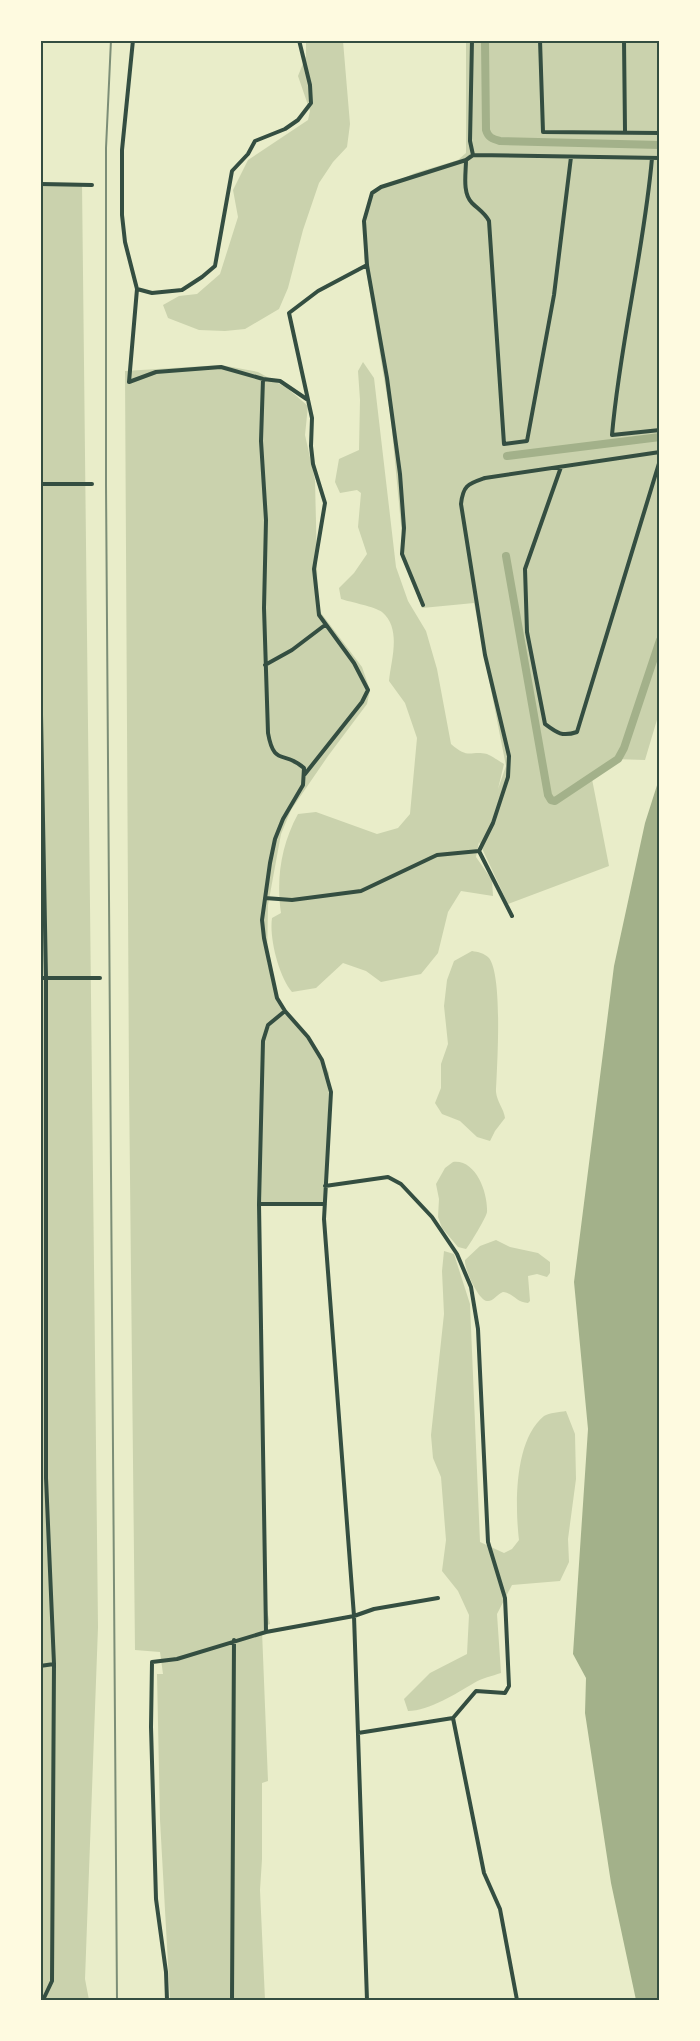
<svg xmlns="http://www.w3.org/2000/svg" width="700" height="2041" font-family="Arial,sans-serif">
<rect width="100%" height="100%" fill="#e9edc9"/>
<path fill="#cad2ad" d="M306,41H343L350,124L347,147L333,162L319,183L303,230L288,288L279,309L245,329L225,331L199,330L168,318L163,305L179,296L197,294L220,274L238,217L233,190L248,160L308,120L310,111L298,76L306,56Z
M466,41H659V713L645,760L614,759L591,774L609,866L508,904L479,842L476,857L492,880L493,896L461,891L448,912L438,953L421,974L381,982L366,971L343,963L316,988L292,992C279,977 269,938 272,918L281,913C276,879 281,845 298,814L316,812L377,834L398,828L410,814L417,738L405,703L389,681C391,660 402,629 382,612C376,607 350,602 341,599L339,588L354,573L367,554L358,527L361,493L357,490L340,493L335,482L339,459L359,450L360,400L358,371L363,362L374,378L396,567L408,601L426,631L437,669L451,744C469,760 470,750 487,754C492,756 499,761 504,764L498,789L506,766L474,603L422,608L404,556L391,420L364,258L367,208L375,191L415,173L458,160L466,153Z
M41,182L82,183L98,1627L85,1979L89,2000H41Z
M221,365L258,372L287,388L308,406L305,435L315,480L318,609L362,667L370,690L367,704L328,756L291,810L281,834L268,905L267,961L278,1000L317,1050L329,1073L327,1202L259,1205L267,1610L270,1624L265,1626L267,1630L262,1631L268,1781L262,1783V1859L260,1890L265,2000H170L160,1820L157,1674H163L160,1652L135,1650L129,1083L125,371Z
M472,951C478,952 484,953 489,958C503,976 497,1067 496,1092C497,1102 504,1109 505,1118L495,1131L490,1141L477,1137L460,1121L442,1114L435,1103L441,1088V1064L448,1044L444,1006L447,980L454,961Z
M453,1162C476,1159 488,1193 487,1212C487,1216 469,1246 466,1249L458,1247L442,1228L438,1217L439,1199L436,1184L445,1168Z
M496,1240L510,1247L538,1253L550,1262V1273L547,1277L537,1274L528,1276L530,1301L528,1303C517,1303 513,1293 503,1292C497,1294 493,1302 487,1301C478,1300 464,1268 465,1260L480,1246Z
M444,1251L454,1254L470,1304L480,1542L504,1553L512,1549L519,1540C515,1506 514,1440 544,1416C549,1413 560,1412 566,1411L575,1434L576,1479L568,1539L569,1562L560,1581L512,1585L497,1614L501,1673C492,1676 482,1678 474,1683C457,1693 429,1711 408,1711L404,1699L430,1673L467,1654L469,1615L458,1591L442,1571L446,1540L441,1477L433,1458L431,1435L444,1314L442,1271Z"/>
<path fill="#a3b18a" d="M659,779L660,2000H636L611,1883L585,1713L586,1678L573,1654L588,1429L574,1282L614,966L645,823Z"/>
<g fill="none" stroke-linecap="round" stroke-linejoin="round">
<path stroke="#a3b18a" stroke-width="8" d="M485,40L486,130C488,137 492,139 500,141L660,145
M507,456L660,437
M506,556L548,795L551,800L555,801L618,759L624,748L660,640"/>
<path stroke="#344e41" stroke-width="4" d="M133,40L122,150V215L125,242L137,289L129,382L156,372L221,367L263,379L280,381L308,400
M472,40L470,141L473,155
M540,40L543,132L660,133
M624,40L625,131
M652,158C644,251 620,342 612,435L660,430
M466,160C466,173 462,193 472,203C478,209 485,213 489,221L504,444L527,441L554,295L571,157
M40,184L92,185
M137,289L152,293L182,290L202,277L215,266L232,171L248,154L255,141L285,129L298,120L311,103L310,85L299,40
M263,379L261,441L266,520L264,608L268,733C274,767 284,750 304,768L303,785L283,819L275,839L270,863L262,920L264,938L277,998L285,1011L308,1037L322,1060L331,1092L324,1219L354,1616L367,2000
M561,467L525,569L527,632L545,724C557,733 562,737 577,732L660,460
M40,484H92
M423,605L402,554L404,528L400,474L387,378L367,265L364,221L372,193L381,187L466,160L473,155L660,158
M40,662L46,978V1478L54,1664L52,1981L43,2000
M265,665L292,650L325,625
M305,774L362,702L368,690L354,663L319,615L314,569L325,503L313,464L311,446L312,418L289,313L318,291L367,265
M479,851L512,916
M265,898L292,900L361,891L437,855L479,851L493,823L508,777L509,756L485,655L461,504C463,485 468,484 485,478L660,452
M40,978H100
M325,1186L388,1177L401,1184L432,1217L457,1254L471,1287L478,1329L488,1542L505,1598L509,1686L505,1693L476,1691L453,1718L484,1873L500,1909L517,2000
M259,1204H325
M266,1632L259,1204L263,1041L268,1025L285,1011
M40,1666L54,1664
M358,1733L453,1718
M167,2000L166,1972L156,1899L151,1727L152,1662L177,1659L266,1632L354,1616L374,1609L438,1598
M232,2000L234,1640"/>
<path stroke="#7c8e77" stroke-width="2" d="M111,40L106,148V485L117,2000"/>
</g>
<rect width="700" height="2041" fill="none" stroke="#fefae0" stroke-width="84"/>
<rect x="42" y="42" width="616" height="1957" fill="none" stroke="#344e41" stroke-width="2"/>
</svg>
